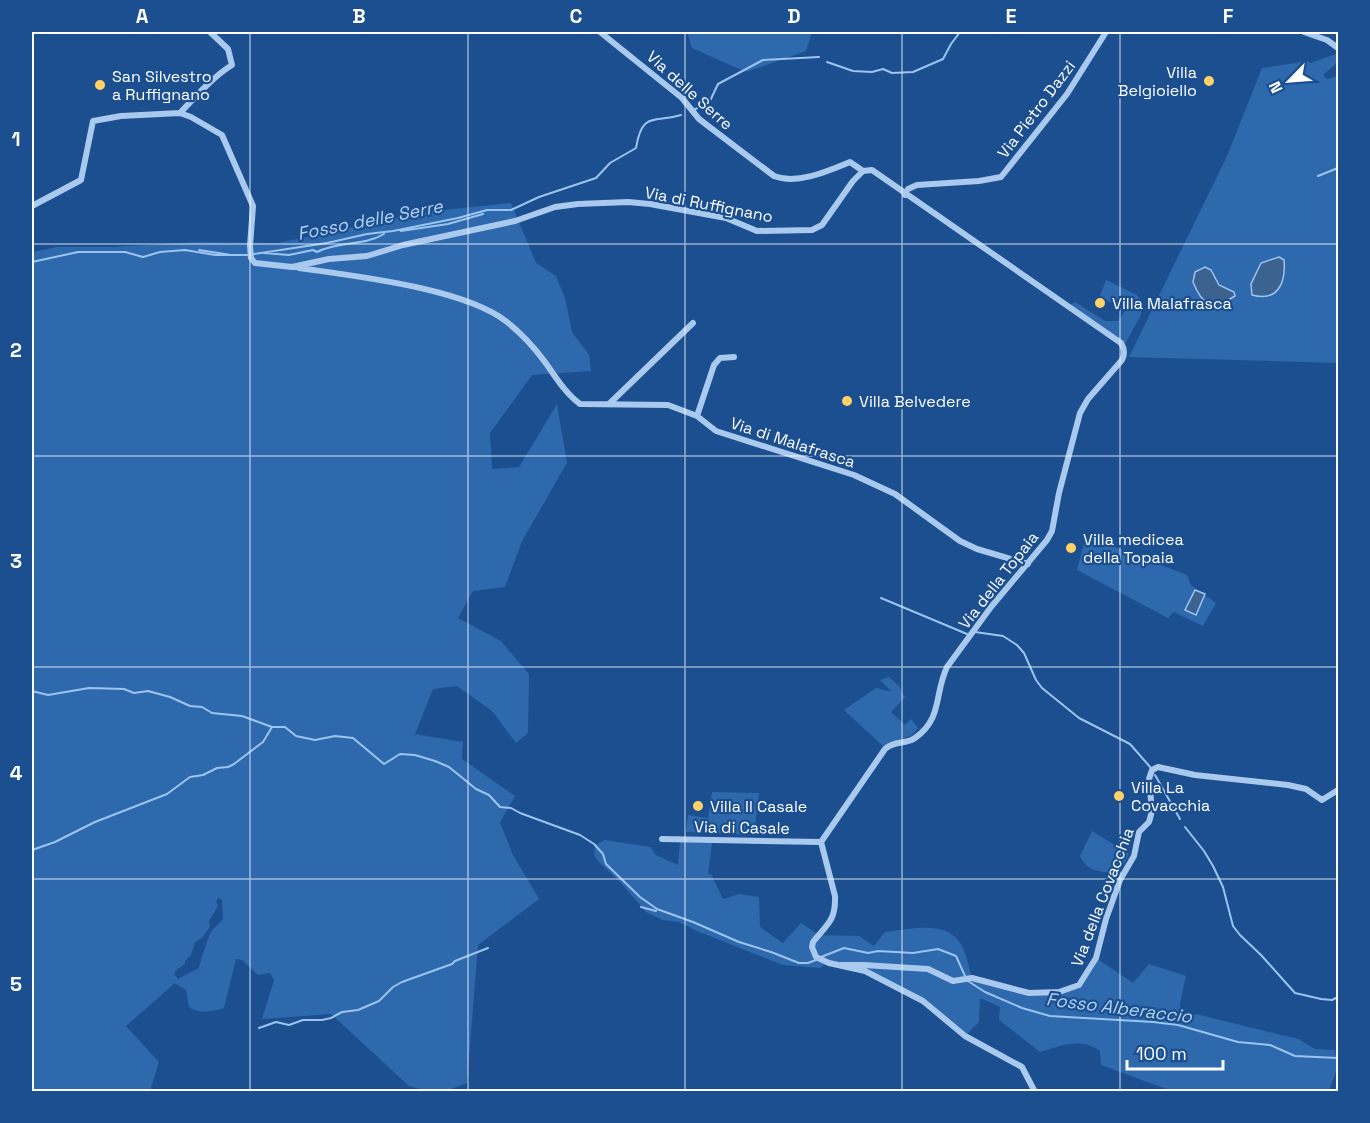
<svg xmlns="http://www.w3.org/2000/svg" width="1370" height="1123" font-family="'Space Grotesk',sans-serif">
<rect width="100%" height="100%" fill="#1b4f8f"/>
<path fill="#2e69ad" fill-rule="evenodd" d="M687,32H812L806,51L746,72L692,48Z
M1336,54L1338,62L1323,75L1327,79L1338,76V363L1129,357L1227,156L1262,68L1308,61L1310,63Z
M511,203L536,263L556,276L565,298L572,332L589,355L591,371L532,375L490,433L492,469L519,467L557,404L567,463L522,541L505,587L473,591L458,618L501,641L529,674L528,733L516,743L492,711L457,686L433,689L415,734L463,742L462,759L515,796L500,822L513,855L539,899L478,945L467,1083L446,1091H426L409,1086L331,1014L262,1019L274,980L270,973L258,975L242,960L236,959L224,1008C213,1012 198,1014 189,1007L186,990L175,983L126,1026L159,1062L150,1091L32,1092V252L57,247H111L195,242L278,243L424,212ZM219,898L222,900L223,919C219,924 213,928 210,934C208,938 199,965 199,968C192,972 185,975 178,979L174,974L176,970L185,964V961L191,955L195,942L202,938L210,927L209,921L218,906L216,901Z
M1106,280L1137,295L1141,300V315L1125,344L1071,305L1075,302L1105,321H1118L1125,311L1100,296Z
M1086,536L1187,575L1191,585L1216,603L1203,626L1174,612L1168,618L1077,570Z
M889,677L899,686L905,697L891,712L905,725L911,719L918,728L912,735L883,746L844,710L876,688L892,692L880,680Z
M712,792L759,793L754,835L686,832L688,815L708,818Z
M1092,831L1129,854L1121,870C1107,875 1086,872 1080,856Z
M605,840L650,847L656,855L678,865L680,842L712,843L708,874H711L723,899L739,894L759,897L760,927L783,943L801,923L819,935L859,936L874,946L885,932C909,929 949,919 962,946C967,956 969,968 972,978C1001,985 1050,1004 1078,986C1086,981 1091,966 1096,958L1133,983L1149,964L1186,976L1180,1004L1181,1017L1196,1014L1298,1039L1315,1049L1335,1050L1337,1069L1329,1091H1172L1101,1065L1100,1051C1081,1037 1061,1046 1040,1052L999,1020L1000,1007L980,998L979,1022L965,1036L936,1012L886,980L828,962L820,968L783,965L697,931L679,922L663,920L646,912L620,882L597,860L594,855L595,845Z"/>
<path fill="#3c6290" stroke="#9cc4f0" stroke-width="1.5" d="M1279,257L1284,260C1286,283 1278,302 1252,295L1251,284L1261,263Z
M1205,267L1211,270L1219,285L1234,292L1235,296C1212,311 1202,305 1193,282L1195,272Z
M1195,590L1205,594L1196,615L1185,610Z"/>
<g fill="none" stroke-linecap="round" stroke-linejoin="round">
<path stroke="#9cc4f0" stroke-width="2" d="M827,62L853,71L872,72L883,69L892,73L913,72L943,59L951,44L960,32
M693,110L709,103L718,84L763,60L819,57
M1318,176L1338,168
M401,231L448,224L483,214
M199,250L231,255
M264,253L289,255L313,250L317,252C338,241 364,246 384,234
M32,262L78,252H125L143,257L160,252L185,250L215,255H247L327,243L367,234L393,231L458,218L487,210H511L539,197L596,178L610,163L636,148C642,111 654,123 681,115
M881,598L967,634
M975,632L1003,636L1017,645L1024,653L1036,680L1042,688L1079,718L1130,744L1151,768
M32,691L48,695L89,688L124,689L134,693L148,691L170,697L190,706L202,707L212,713L242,716L272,727H285L296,736L315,740L335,736L353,738L384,764L400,754L415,755L435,761L449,767L476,789L489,795L500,807L511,808L520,813L580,835L594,844L603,854L606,864L640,897L657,909L693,922L739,942L771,952L799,963H808L816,960
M1155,775L1180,819
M1185,827L1204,851L1213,866L1223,887L1233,926L1240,935L1261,955L1295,993L1321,999L1332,1000L1338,997
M32,850L55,842L95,822L167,794L190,777L203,775L217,768L228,767L234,764L263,742L272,727
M641,907L656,911
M821,957L844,948L868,953L878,951L913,953L938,949L956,956L965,976
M968,981L985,992L1022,1008L1050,1016L1153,1022L1178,1025L1238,1042L1270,1045L1295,1056L1338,1058
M259,1028L276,1022L289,1025L303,1020H322L331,1018L342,1012L358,1010L379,1001L393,987L402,982L452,964L455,961L488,948"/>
<path stroke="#a9c9ee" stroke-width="6" d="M600,32L682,98L699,119L774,176C797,185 828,171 850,162L863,171
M1304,32L1327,40L1338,48
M180,113C195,97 214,76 232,65L228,49L210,32
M905,195L908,189L917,185L979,181L1001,177L1067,94L1106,32
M32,206L81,180L93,121L121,116L180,113L191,117L222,135L253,206L250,246L251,258L255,263L292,267L329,259L367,256L403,245L515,221L555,207L578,204L628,202L650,204L726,218L757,231L812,230L822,225L853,181L863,171L872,170L1121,343C1125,349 1125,354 1122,360L1088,399L1080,413L1059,493L1052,531L1047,540L991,607L947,667C934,694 943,718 915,738C905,745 895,740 885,749L821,842
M299,268C354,276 464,288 507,322C521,333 534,347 545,362C555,376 565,393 580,404L668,405L697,416L716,431L854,475L895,494L960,541L977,549L1028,564
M609,404L693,323
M697,416L714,365L720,358L734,357
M662,839L821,842
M821,842L835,896C836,921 827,924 813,942L812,947L816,957L829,963L865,971L923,1001L965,1036L1022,1067L1035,1092
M841,965H864L928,969L953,981L972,978L1029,993L1059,992L1079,985L1096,958L1106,919L1120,880L1134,856L1139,832L1149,822L1152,811L1149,779L1152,770L1158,767L1195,775L1288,785L1306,789L1322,800L1338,790"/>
</g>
<path fill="none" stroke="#fff" stroke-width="1.5" stroke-opacity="0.55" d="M250,32V1092M468,32V1092M685,32V1092M902,32V1092M1120,32V1092M32,244H1338M32,456H1338M32,667H1338M32,879H1338"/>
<g fill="#ffd166" stroke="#1b4f8f" stroke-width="2">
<circle cx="1209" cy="81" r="6"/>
<circle cx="100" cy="85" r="6"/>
<circle cx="1100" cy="303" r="6"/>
<circle cx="847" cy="401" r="6"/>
<circle cx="1071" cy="548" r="6"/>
<circle cx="1119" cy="796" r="6"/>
<circle cx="698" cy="806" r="6"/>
</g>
<g text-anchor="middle" stroke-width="4.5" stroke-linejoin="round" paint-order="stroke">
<g font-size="16" fill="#fff" stroke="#1b4f8f" text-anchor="start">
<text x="1197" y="78" text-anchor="end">Villa<tspan x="1197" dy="18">Belgioiello</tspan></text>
<text x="112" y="82">San Silvestro<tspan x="112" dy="18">a Ruffignano</tspan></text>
<text x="1112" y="309">Villa Malafrasca</text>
<text x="859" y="407">Villa Belvedere</text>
<text x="1083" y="545">Villa medicea<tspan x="1083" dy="18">della Topaia</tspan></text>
<text x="1131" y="793">Villa La<tspan x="1131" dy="18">Covacchia</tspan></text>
<text x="710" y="812">Villa Il Casale</text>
</g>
<g font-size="16" fill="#fff" stroke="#1b4f8f">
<text transform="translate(690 90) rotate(42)" y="6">Via delle Serre</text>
<text transform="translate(1036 109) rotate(-53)" y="6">Via Pietro Dazzi</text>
<text transform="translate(709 204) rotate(11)" y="6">Via di Ruffignano</text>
<text transform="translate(793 442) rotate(18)" y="6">Via di Malafrasca</text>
<text transform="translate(998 580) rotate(-52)" y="6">Via della Topaia</text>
<text transform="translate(742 827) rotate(1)" y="6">Via di Casale</text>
<text transform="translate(1102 897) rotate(-69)" y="6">Via della Covacchia</text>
</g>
<g font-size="18" font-style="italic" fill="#b5d3f5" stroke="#1b4f8f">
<text transform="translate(370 220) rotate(-11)" y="6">Fosso delle Serre</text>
<text transform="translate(1119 1008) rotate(7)" y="6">Fosso Alberaccio</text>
</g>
</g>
<rect width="1370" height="1123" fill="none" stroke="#1b4f8f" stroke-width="66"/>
<g transform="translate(1289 81) rotate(245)" stroke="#1b4f8f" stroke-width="4.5" paint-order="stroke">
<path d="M0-4.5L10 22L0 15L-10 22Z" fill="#ffffff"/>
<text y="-9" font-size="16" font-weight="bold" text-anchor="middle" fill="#ffffff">N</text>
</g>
<path d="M1127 1060v9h96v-9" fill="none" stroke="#ffffff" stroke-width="3"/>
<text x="1136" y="1060" font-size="18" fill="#ffffff" stroke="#1b4f8f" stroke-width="4.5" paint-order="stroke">100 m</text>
<rect x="33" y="33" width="1304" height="1057" fill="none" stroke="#fff" stroke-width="2"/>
<g font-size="20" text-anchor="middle" font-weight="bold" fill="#fff">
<text x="142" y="23">A</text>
<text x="359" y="23">B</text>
<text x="576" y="23">C</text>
<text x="794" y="23">D</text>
<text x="1011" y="23">E</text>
<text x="1228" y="23">F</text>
<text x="16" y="146">1</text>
<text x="16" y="357">2</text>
<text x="16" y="568">3</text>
<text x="16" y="780">4</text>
<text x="16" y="991">5</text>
</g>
</svg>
